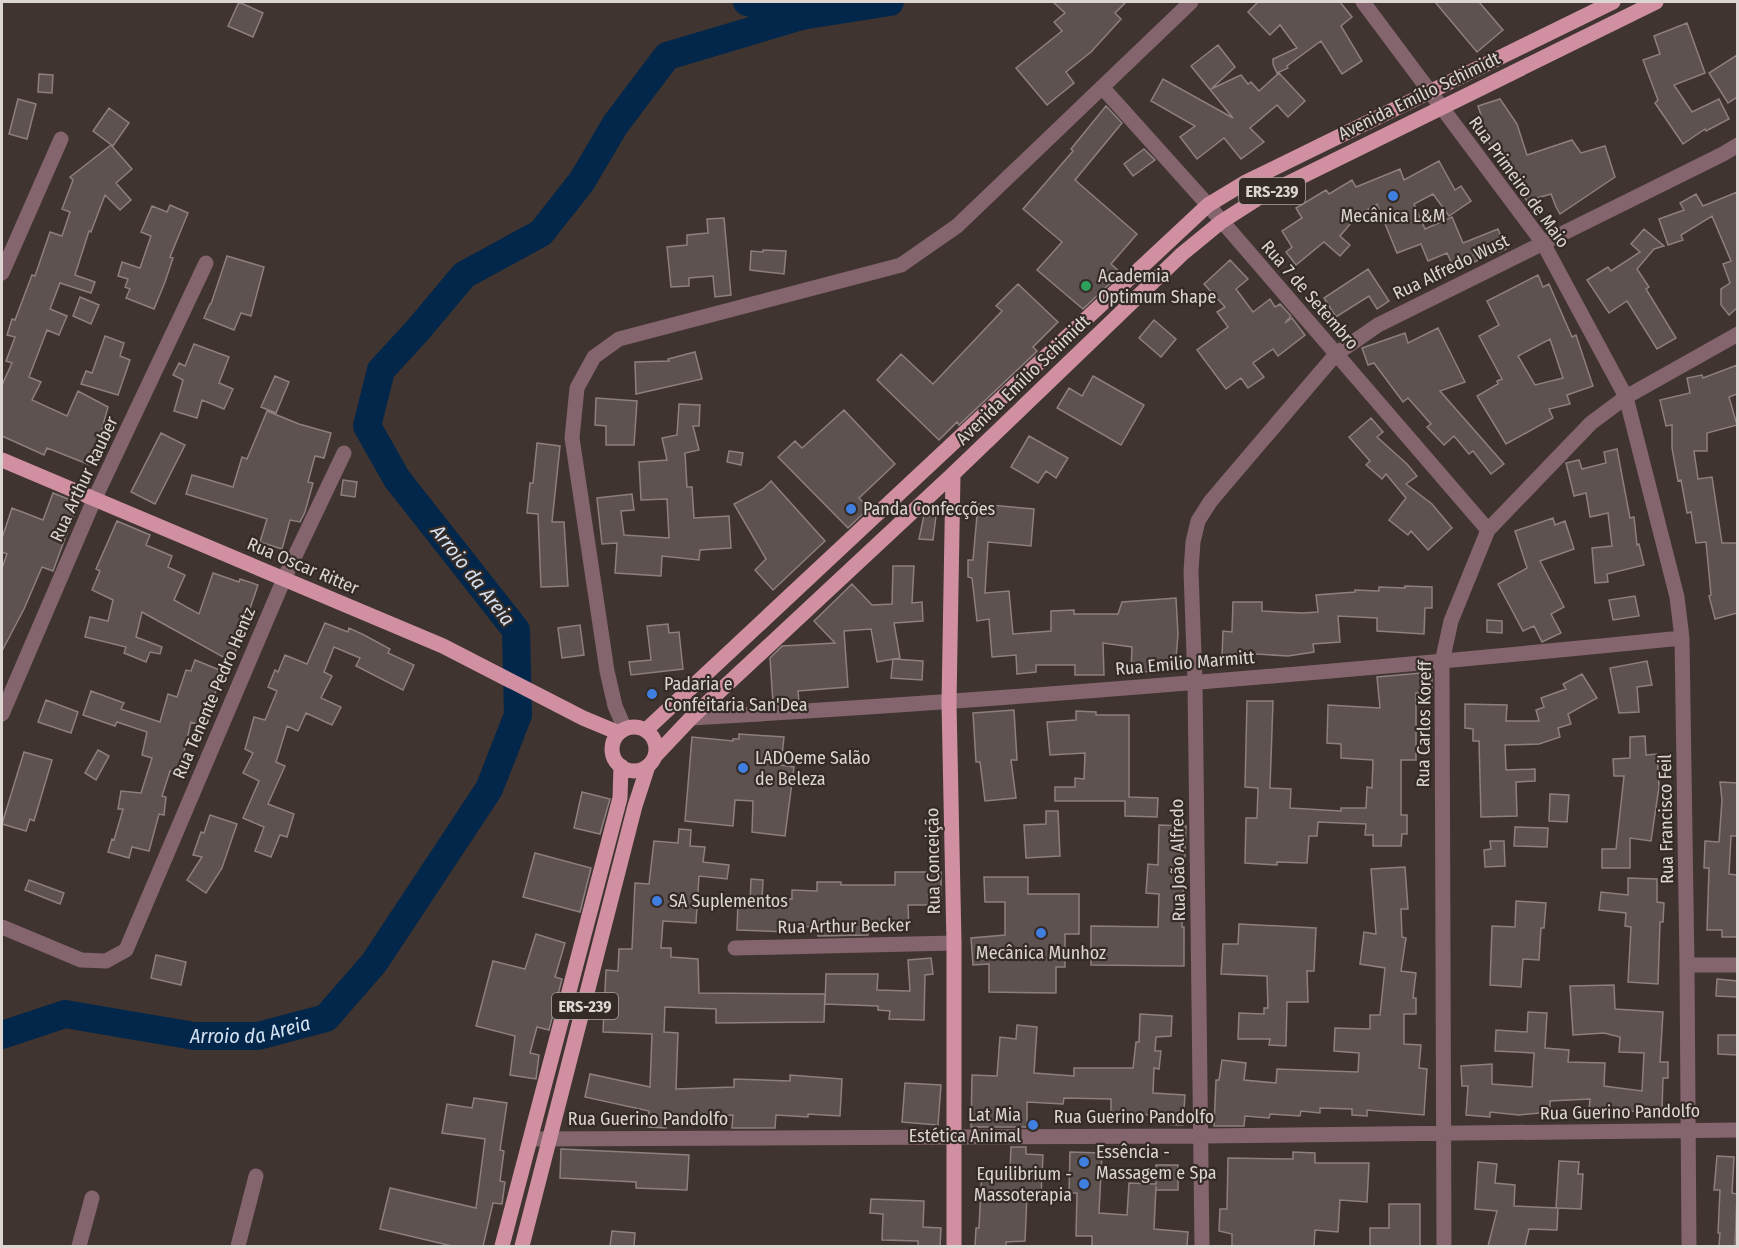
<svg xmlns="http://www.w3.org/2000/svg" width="1739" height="1248" font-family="'Fira Sans Condensed',sans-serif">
<rect width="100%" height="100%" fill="#3f3430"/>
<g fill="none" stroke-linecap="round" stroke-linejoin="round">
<g stroke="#02274a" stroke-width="28">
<path d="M747,2L801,16L890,2"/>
<path id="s1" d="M2,1035L65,1014L194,1036H258L326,1018L374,963L489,789L518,715L516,630L397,479L367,426L381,370L417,331L464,275L541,233L582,181L615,125L667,56L801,16"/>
</g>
</g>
<path fill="#5e5250" stroke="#8d7f7e" stroke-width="1.5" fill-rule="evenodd" d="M239,2L263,13L253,37L228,26Z
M1053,2H1126L1115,13L1121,19L1091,52L1066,72L1074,83L1047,105L1016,68L1062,31L1054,22L1065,13Z
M1258,2H1340L1352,17L1341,26L1362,61L1342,74L1321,41L1287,66L1288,68L1277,73L1273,64V59L1297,48L1280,25L1270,35L1248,12Z
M1435,2H1479L1503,30L1477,52Z
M1687,23L1705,73L1674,85L1692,112L1719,99L1729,119L1706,131L1705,129L1683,144L1655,103L1658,100L1643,60L1660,54L1654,36Z
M1218,45L1235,67L1211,89L1241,75L1248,84L1251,82L1259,91L1279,73L1305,101L1288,117L1277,105L1250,128L1264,142L1241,159L1224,138L1197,159L1180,137L1195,126L1151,101L1163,79L1233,118L1191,66Z
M1737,55V97L1728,103L1709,73Z
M39,74L53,75L52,93L38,92Z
M18,99L36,104L27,139L9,134Z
M1500,99L1517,124L1527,155L1572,140L1581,153L1605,146L1615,177L1560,214L1556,207L1551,194L1527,201L1476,123L1482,118L1478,106Z
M1106,106L1122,123L1075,180L1137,234L1111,264L1121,273L1083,309L1037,270L1062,242L1023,209L1073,151L1071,149Z
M109,108L129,123L113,146L93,131Z
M111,145L132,169L116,183L131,200L120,210L105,195L91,232L89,231L75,275L95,282L91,293L60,283L50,309L67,316L59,335L47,330L29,377L41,382L32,400L67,416L78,391L108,407L99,440H100L90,465L47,448L44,455L2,436V385L12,363L6,361L15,337L7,335L12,319L15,320L32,275L35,276L50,232L62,236L70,212L62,209L73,180L70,177Z
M1144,149L1155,160L1133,176L1124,164Z
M1439,161L1455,190L1461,186L1471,201L1449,216L1433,194L1414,204L1425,229L1452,217L1463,243L1498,229L1506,249L1474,262L1472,256L1452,264L1447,253L1428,261L1421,244L1397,253L1377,204L1357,216L1340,236L1350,245L1340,256L1324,242L1296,265L1286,252L1292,247L1282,231L1302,218L1296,208L1326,190L1329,194L1352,180L1356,187L1400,169L1404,180Z
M1737,192V308L1729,315L1721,305V289L1730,283L1723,264L1731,261L1712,216L1681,235L1683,240L1668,245L1659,219L1684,210L1680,203L1696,194L1703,206Z
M170,205L188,213L170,257L173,258L165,282L154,309L126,298L130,289L125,287L128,279L118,276L122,262L140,268L151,236L141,232L152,206L167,212Z
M724,218L731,295L715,297L713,276L689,278V286L671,287L667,247L687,245V235L708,233L707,219Z
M1644,229L1664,246L1654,249L1637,269L1649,287L1646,289L1676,338L1657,349L1627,301L1609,313L1587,280L1608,267L1611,271L1640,252L1631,244Z
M763,250L786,251L784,274L750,270L751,251L763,252Z
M227,256L264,267L251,316L241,313L234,330L204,318L210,304H211Z
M1230,260L1248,279L1236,289L1253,312L1270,299L1275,307L1280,304L1291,316L1285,323L1292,318L1305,335L1278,356L1273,349L1253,363L1264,377L1248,388L1241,378L1226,389L1197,350L1228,327L1217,312L1225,307L1204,284Z
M1368,269L1389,301L1377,309L1369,296L1336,317L1324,298Z
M1538,275L1543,287L1549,284L1572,337L1576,335L1593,386L1567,395L1570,404L1549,409L1553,418L1506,444L1477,396L1498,384L1497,381L1502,379L1479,336L1499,325L1487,301ZM1550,339L1563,378L1535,385L1518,356Z
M1018,284L1058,322L1033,347L1037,351L1030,358L959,425L957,422L939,440L877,380L901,354L933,384L1002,311L996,306Z
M80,297L99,305L91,324L73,316Z
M1154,320L1176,339L1161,357L1139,338Z
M1438,328L1465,382L1440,391L1504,464L1491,474L1473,451L1469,454L1454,436L1444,445L1427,427L1431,424L1408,398L1403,402L1374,363L1368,365L1362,348L1405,333L1408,343Z
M105,336L124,343L120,356L130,360L118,395L81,384L86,371L92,373Z
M194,344L229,357L219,383L233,389L224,409L202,400L197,418L174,411L183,380L173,375L179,363L185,366Z
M695,352L702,379L636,394L635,362L669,361L668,359Z
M1737,365V394L1729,397L1737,425L1707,433V451H1694L1698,479L1712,477L1722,543H1737V613L1715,619L1709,596L1711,595L1706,542L1696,543L1691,512L1687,513L1681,480L1678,481L1672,448V425L1666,426L1660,400L1690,393L1687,378L1702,375L1703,378Z
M275,376L289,382L276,413L261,407Z
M1093,376L1144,405L1121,445L1057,408L1069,388L1082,396Z
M596,398L637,401L634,445H606V426L595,425Z
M679,404L700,405L699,426H693L699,450L685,453L687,487H692L694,518L729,516L731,548L700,550L699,560L662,556L661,576L615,573L617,543L602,544L597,498L632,494L634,510L621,511L624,535L669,538L667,499L641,500L639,462L667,460L662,438L677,435Z
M844,410L895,464L859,498L869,508L848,528L778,457L795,441L802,448Z
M267,411L299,424L331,433L324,458L315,456L308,482L313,483L305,512L300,522L290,520L282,549L260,542L267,519L186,494L192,475L233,487L242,457L247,459Z
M1371,418L1383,432L1377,437L1407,464L1417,476L1406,484L1432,504L1452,528L1428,550L1411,531L1408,535L1389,520L1406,498L1386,474L1382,479L1366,465L1370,461L1349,437Z
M161,433L185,445L155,504L131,492Z
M1029,436L1068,458L1056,478L1046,471L1038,483L1011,467Z
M537,443L560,446L552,522H564L568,586L541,587L538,514L527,513L530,483H533Z
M1617,449L1630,518L1634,517L1637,545L1639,544L1644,565L1607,574L1608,582L1595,583L1592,548L1612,546L1608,513L1590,517L1586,493L1574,496L1566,463L1579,460L1582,469L1606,463L1604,452Z
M729,451L743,453L741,465L727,462Z
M343,480L357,482L355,497L341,495Z
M771,481L825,541L773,590L755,570L766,559L734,504L763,489Z
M53,493L78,503L53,571L42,567L24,609L2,651V568L7,554L2,552V538L12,508L43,520Z
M978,504L1034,509L1031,546L988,542L985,593L1009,591L1013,634L1051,631V611L1074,610V614H1118L1122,602L1176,598L1178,634L1175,670L1155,668L1154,672L1131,671L1132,647L1103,643L1104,675H1075V665H1036V672L1017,674L1016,655L992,657L989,619L977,621L972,578L968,577V560H973Z
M924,515L936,516L933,540L919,539Z
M1553,518L1555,525L1565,521L1574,549L1540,561L1564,607L1551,614L1561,633L1542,642L1534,626L1523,631L1498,584L1527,568L1515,531Z
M117,521L150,535L146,545L172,556L168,567L185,575L174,600L199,614L213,573L239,582L240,579L258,585L232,662L142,612L136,637L162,647L160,654L150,652L146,662L124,653L126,647L85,637L90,617L108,621L113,600L92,590L100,571L96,569Z
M893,566H914L912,603L922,602L923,621L894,623L900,658L877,662L871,629L844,631L848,687L798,691L799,702L773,703L770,658L782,646L835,643L814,621L852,584L872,605L892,604Z
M1405,586L1432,587V608H1425L1424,634L1377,631V618L1338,616L1340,642L1313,644L1314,652L1288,656L1240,653V658H1222L1223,631L1232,632L1233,602H1262V611L1302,613L1318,612L1316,595L1355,592V590L1379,591V587L1405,588Z
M1635,596L1639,616L1613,620L1609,600Z
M1487,620L1502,621V633L1487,632Z
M325,623L348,632L349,628L364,635L390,649L388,653L414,665L403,690L356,666L360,658L334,647L324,672L332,676L321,698L341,707L332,725L306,713L298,731L287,726L276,762L285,766L268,804L294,814L287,837L280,835L271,857L255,851L264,827L243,818L259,781L243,773L253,753L245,749L254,717L265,720L277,691L268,687L275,670L278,672L285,655L307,664Z
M668,624L669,633L679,632L683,669L631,675L629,662L651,660L647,626Z
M580,625L584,655L562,658L558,628Z
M893,659L923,661L922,680L891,678Z
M195,660L222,671L213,700L207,698L198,725L191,722L179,773L170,771L162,796L166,797L164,815L159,814L149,851L132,847L129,858L108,852L112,839L114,840L123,809H118L121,791L141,793L152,758L142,755L147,732L117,722L115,726L83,715L91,691L124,703L121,709L160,722L168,694L177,697L186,670L191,671Z
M1647,661L1652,685L1637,687L1639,712L1619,713L1610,668Z
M1432,672V692L1416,693V760H1401V815H1407V834H1402L1401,846H1373V835H1365L1366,824L1318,822L1317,836H1309L1307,863L1277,862V865L1245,863L1246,818H1257L1258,788L1245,787L1247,701H1273L1270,788L1291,789L1290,808L1341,811V808H1366L1367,787L1372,788L1373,760L1341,758V744L1327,743L1328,705L1380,708L1377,677Z
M1582,674L1597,698L1568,714L1571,724L1558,728L1560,737L1539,744L1505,745L1506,770L1535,769V781L1516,782L1517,816L1481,817L1479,741H1473V729L1465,728V704L1507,705L1506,721H1539L1536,710L1544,707L1541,698L1566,689L1563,684Z
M46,700L78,712L71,733L38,722Z
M1014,710L1017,760H1011L1016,798L985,801L980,762H976L973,713Z
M1076,711L1096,712V715H1129V797L1158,798L1157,817L1125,816V801H1055V787H1075V778L1084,779L1085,753L1050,755L1047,722L1076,720Z
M739,734L784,737L781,765L794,767L785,836L752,832L753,801L735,800L733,826L685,821L692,737L733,741V739H739Z
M1645,736L1646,755L1657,754L1659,787L1651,841L1630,838V868H1602V849H1616L1624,776H1614L1613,759L1630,758V737Z
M98,750L109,756L96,780L85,773Z
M24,752L52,760L34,821L30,819L26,831L2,824Z
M1720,782L1737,783V836H1731L1729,874L1737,875V937H1722V930H1707L1709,868H1704L1705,841L1719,842L1722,800Z
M582,792L610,799L600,834L574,828Z
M1550,794L1569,795L1567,822L1549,821Z
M1046,811H1058L1060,856L1026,858L1024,825L1046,824Z
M210,815L237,824L222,868L206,893L187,880L202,857L193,855L201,832L204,833Z
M1159,825L1186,826L1182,927H1184V966L1091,965V926L1158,927L1159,894L1146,893L1148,864L1158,865Z
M1515,827L1548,828L1547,847L1514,846Z
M679,829L691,830L690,846L705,847L703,862L729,865L727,879L699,876L696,923L663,921L661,948H671V957L698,959L699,993L825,994L824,1022L716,1023V1009L665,1007L664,1032L678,1033L676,1089L734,1087V1079L790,1081V1075L842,1079L840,1116L808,1114V1117L776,1115L775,1128H732L733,1115L699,1116V1118L667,1120L666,1128L648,1127L649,1111L585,1097L590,1074L650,1087L652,1034L603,1032L606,970L618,971L619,949H632L635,883L649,884L654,841L678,843Z
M1490,841H1504L1505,866L1485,867L1484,850L1491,849Z
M535,853L591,868L580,912L523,897Z
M1405,867L1408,909H1401L1402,937L1406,938L1401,971L1416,973L1413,998H1416V1014H1404V1044L1421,1045L1419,1068L1427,1069L1424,1115L1367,1110V1116L1352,1115V1109L1320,1108V1113L1301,1111L1300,1116L1270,1114L1269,1118L1245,1116L1244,1126H1214L1216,1080H1219L1222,1060L1246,1063L1244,1080L1276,1083L1277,1069L1358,1072L1359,1053L1334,1051L1335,1028L1370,1029V1015H1380L1385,968L1360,964L1364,932L1376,934L1371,869Z
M895,872H941V905H908L909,929L868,930V935L818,936L817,927L790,926L789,932L737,930L738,903H750L751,879L763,880L762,898L792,899V890L817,891V882H841V885H895Z
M984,877H1028V894H1079V934H1065V967H1056V993L989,992V964L973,965L971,938L1005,935V902H985Z
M1628,878L1657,879V902L1664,903L1663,922H1660L1658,984L1628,982L1631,927L1625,926L1626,913L1599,910L1601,892L1628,895Z
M29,880L64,893L60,904L25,890Z
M1516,901L1546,903L1544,928H1541L1539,960L1523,959L1521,987L1490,985L1492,926L1515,927Z
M1239,924L1316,928L1314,971H1307L1308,1002H1287L1286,1046L1269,1045L1270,1039H1238L1239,1013L1264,1014V1008H1268L1267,976L1221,974L1223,944H1238Z
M536,934L565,943L555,977L562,979L549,1030L537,1027L530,1053L539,1055L536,1079L510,1075L515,1036L476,1026L493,961L525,969Z
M156,955L186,962L181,985L151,978Z
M931,958L933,974L925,975L924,1020L889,1019L890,1011L878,1010V1006L825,1004L826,974H878L877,990L910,991L908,960Z
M1717,979L1737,981V997L1716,996Z
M1614,985L1615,1009L1663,1012L1660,1062H1668V1078H1663L1662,1111L1639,1109V1112L1613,1109L1589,1110L1590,1099L1550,1101V1112L1519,1115L1490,1112V1117L1466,1115L1468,1086H1462L1461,1066L1492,1064V1084L1532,1087L1534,1053L1495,1051L1496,1030L1527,1032L1528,1012L1547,1013L1545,1048L1569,1050L1568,1062L1605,1063L1604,1086L1642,1091L1644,1053L1619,1052L1620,1037L1604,1033L1573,1035L1570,986Z
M1140,1014L1172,1016L1171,1036L1156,1037L1155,1051H1161L1159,1069L1154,1068L1153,1093L1185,1095L1183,1125L1161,1124V1115L1111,1114V1099L1064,1098L1063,1104L1027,1102V1127H971L972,1075L997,1076L1000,1037L1016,1039L1017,1025L1037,1027L1034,1073L1074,1076V1068H1133L1136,1042H1139Z
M1718,1035H1737V1055L1718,1054Z
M905,1083L941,1085L938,1125L902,1122Z
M474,1098L507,1103L500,1150L504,1151L500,1181L505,1182L502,1204L493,1203L483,1246H452L380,1229L390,1188L476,1208L485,1139L442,1133L447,1104L472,1108Z
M1011,1147H1026V1154L1043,1155L1041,1196L1027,1195L1025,1241L1006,1242V1246H975L976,1228H979L982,1169L1010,1170Z
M561,1149L689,1155L687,1190L636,1188V1182L560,1178Z
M1070,1152L1102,1153L1099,1213L1127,1215L1129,1183L1156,1184V1165H1178V1190H1156V1186L1154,1229L1188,1232L1187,1246H1092V1236H1076L1077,1193H1069Z
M1293,1152L1315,1153V1163H1369L1367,1202L1340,1200L1338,1232L1315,1230L1314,1246H1232V1234L1219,1231L1220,1209H1227L1228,1158L1293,1159Z
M1717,1156L1734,1157L1732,1193L1737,1194L1735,1246H1719L1720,1233H1718L1720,1190H1714Z
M1559,1161L1579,1162L1578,1174H1583L1581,1209L1556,1208Z
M1478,1162L1497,1164L1495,1183L1515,1185L1514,1206L1558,1208L1557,1230L1529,1229L1525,1246H1488L1497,1211L1475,1209Z
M871,1199L924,1201L923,1227L941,1228L940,1246H918V1241L882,1240L883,1214L870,1213Z
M1389,1204H1420V1246H1370V1228H1389Z
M612,1231L635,1233L634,1246H610Z"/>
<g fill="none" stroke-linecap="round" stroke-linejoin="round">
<path stroke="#84646d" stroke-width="15" d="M1363,2L1543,243L1626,397L1677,597L1682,638L1687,965L1689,1246
M1102,87L1208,205L1488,530
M2,273L61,139
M2,714L94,500L206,263
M691,718C1022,699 1352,671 1682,638
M625,729L615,706L607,671L572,438L577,388L594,357L619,339L901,265L957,226L1191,2
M2,927L81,960L106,961L126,950L284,579L344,453
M735,948L954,943
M1687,965H1738
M531,1139L1201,1136L1738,1130
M79,1246L92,1198
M238,1246L256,1176
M1202,1246L1195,682L1191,571L1193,542L1198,521L1210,502L1226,483L1336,354L1378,325L1723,154L1738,145
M1444,1246L1442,662L1451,621L1488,530L1591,423L1626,397L1738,334"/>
<path stroke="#d090a2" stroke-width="15" d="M2,460L443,646L583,718L619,733
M953,474L949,703L954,943V1246
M612 749a22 22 0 1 1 44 0a22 22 0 1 1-44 0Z
M646,730L1208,205L1246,182L1613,2
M656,755L691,718L953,474L1182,254L1221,222L1260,197L1656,2
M502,1246L620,798L621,766
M522,1246L635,806L648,766"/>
</g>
<g fill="#3f7fe0" stroke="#342a26" stroke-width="2">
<circle cx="1393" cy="196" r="6"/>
<circle cx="851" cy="509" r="6"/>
<circle cx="652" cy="694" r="6"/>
<circle cx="743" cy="768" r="6"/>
<circle cx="657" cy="901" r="6"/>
<circle cx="1041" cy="933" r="6"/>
<circle cx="1033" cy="1125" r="6"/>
<circle cx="1084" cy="1162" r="6"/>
<circle cx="1084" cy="1184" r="6"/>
</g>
<circle fill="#2e9e5b" stroke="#342a26" stroke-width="2" cx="1086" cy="286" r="6"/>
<g text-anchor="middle" stroke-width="4.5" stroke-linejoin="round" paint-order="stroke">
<g fill="#342a26" stroke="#aaa29e" stroke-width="1.5">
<rect x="1239" y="178" width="66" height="26" rx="4.5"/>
<rect x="552" y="993" width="66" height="26" rx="4.5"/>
</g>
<g font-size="16" font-weight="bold" fill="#dcd5d2">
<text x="1272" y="197">ERS-239</text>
<text x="585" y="1012">ERS-239</text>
</g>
<g font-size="18" fill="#dcd5d2" stroke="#342a26">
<text transform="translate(1419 96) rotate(-26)" y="6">Avenida Emílio Schimidt</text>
<text transform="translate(1519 182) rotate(54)" y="6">Rua Primeiro de Maio</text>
<text transform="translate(1451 267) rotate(-26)" y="6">Rua Alfredo Wust</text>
<text transform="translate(1310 295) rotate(49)" y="6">Rua 7 de Setembro</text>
<text transform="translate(1023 380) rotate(-44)" y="6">Avenida Emílio Schimidt</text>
<text transform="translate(84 479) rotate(-65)" y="6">Rua Arthur Rauber</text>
<text transform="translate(303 566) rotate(23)" y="6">Rua Oscar Ritter</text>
<text transform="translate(1185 663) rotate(-5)" y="6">Rua Emilio Marmitt</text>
<text transform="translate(214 693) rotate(-67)" y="6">Rua Tenente Pedro Hentz</text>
<text transform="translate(1424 724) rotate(-89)" y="6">Rua Carlos Koreff</text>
<text transform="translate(1666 819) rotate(-91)" y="6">Rua Francisco Feil</text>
<text transform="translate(1178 860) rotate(-91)" y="6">Rua João Alfredo</text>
<text transform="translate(933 861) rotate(-91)" y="6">Rua Conceição</text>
<text transform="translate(844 926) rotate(-1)" y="6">Rua Arthur Becker</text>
<text transform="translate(1620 1112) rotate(-1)" y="6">Rua Guerino Pandolfo</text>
<text x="1134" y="1123">Rua Guerino Pandolfo</text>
<text x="648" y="1125">Rua Guerino Pandolfo</text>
</g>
<g font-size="18" fill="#dcd5d2" stroke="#342a26" text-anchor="start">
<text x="1393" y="222" text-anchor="middle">Mecânica L&amp;M</text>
<text x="1098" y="282">Academia<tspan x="1098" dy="21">Optimum Shape</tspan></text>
<text x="863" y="515">Panda Confecções</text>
<text x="664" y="690">Padaria e<tspan x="664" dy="21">Confeitaria San'Dea</tspan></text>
<text x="755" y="764">LADOeme Salão<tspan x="755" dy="21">de Beleza</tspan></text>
<text x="669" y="907">SA Suplementos</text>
<text x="1041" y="959" text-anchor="middle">Mecânica Munhoz</text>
<text x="1021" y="1121" text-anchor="end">Lat Mia<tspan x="1021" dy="21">Estética Animal</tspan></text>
<text x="1096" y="1158">Essência -<tspan x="1096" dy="21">Massagem e Spa</tspan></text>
<text x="1072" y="1180" text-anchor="end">Equilibrium -<tspan x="1072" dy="21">Massoterapia</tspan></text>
</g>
<g font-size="20" font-style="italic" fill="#d5e2f1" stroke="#342a26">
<text transform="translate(473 575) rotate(52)" y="7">Arroio da Areia</text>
<text dy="7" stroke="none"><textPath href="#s1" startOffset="254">Arroio da Areia</textPath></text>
</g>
</g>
<rect width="1739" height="1248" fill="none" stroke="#dcd5d2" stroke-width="6"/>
</svg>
